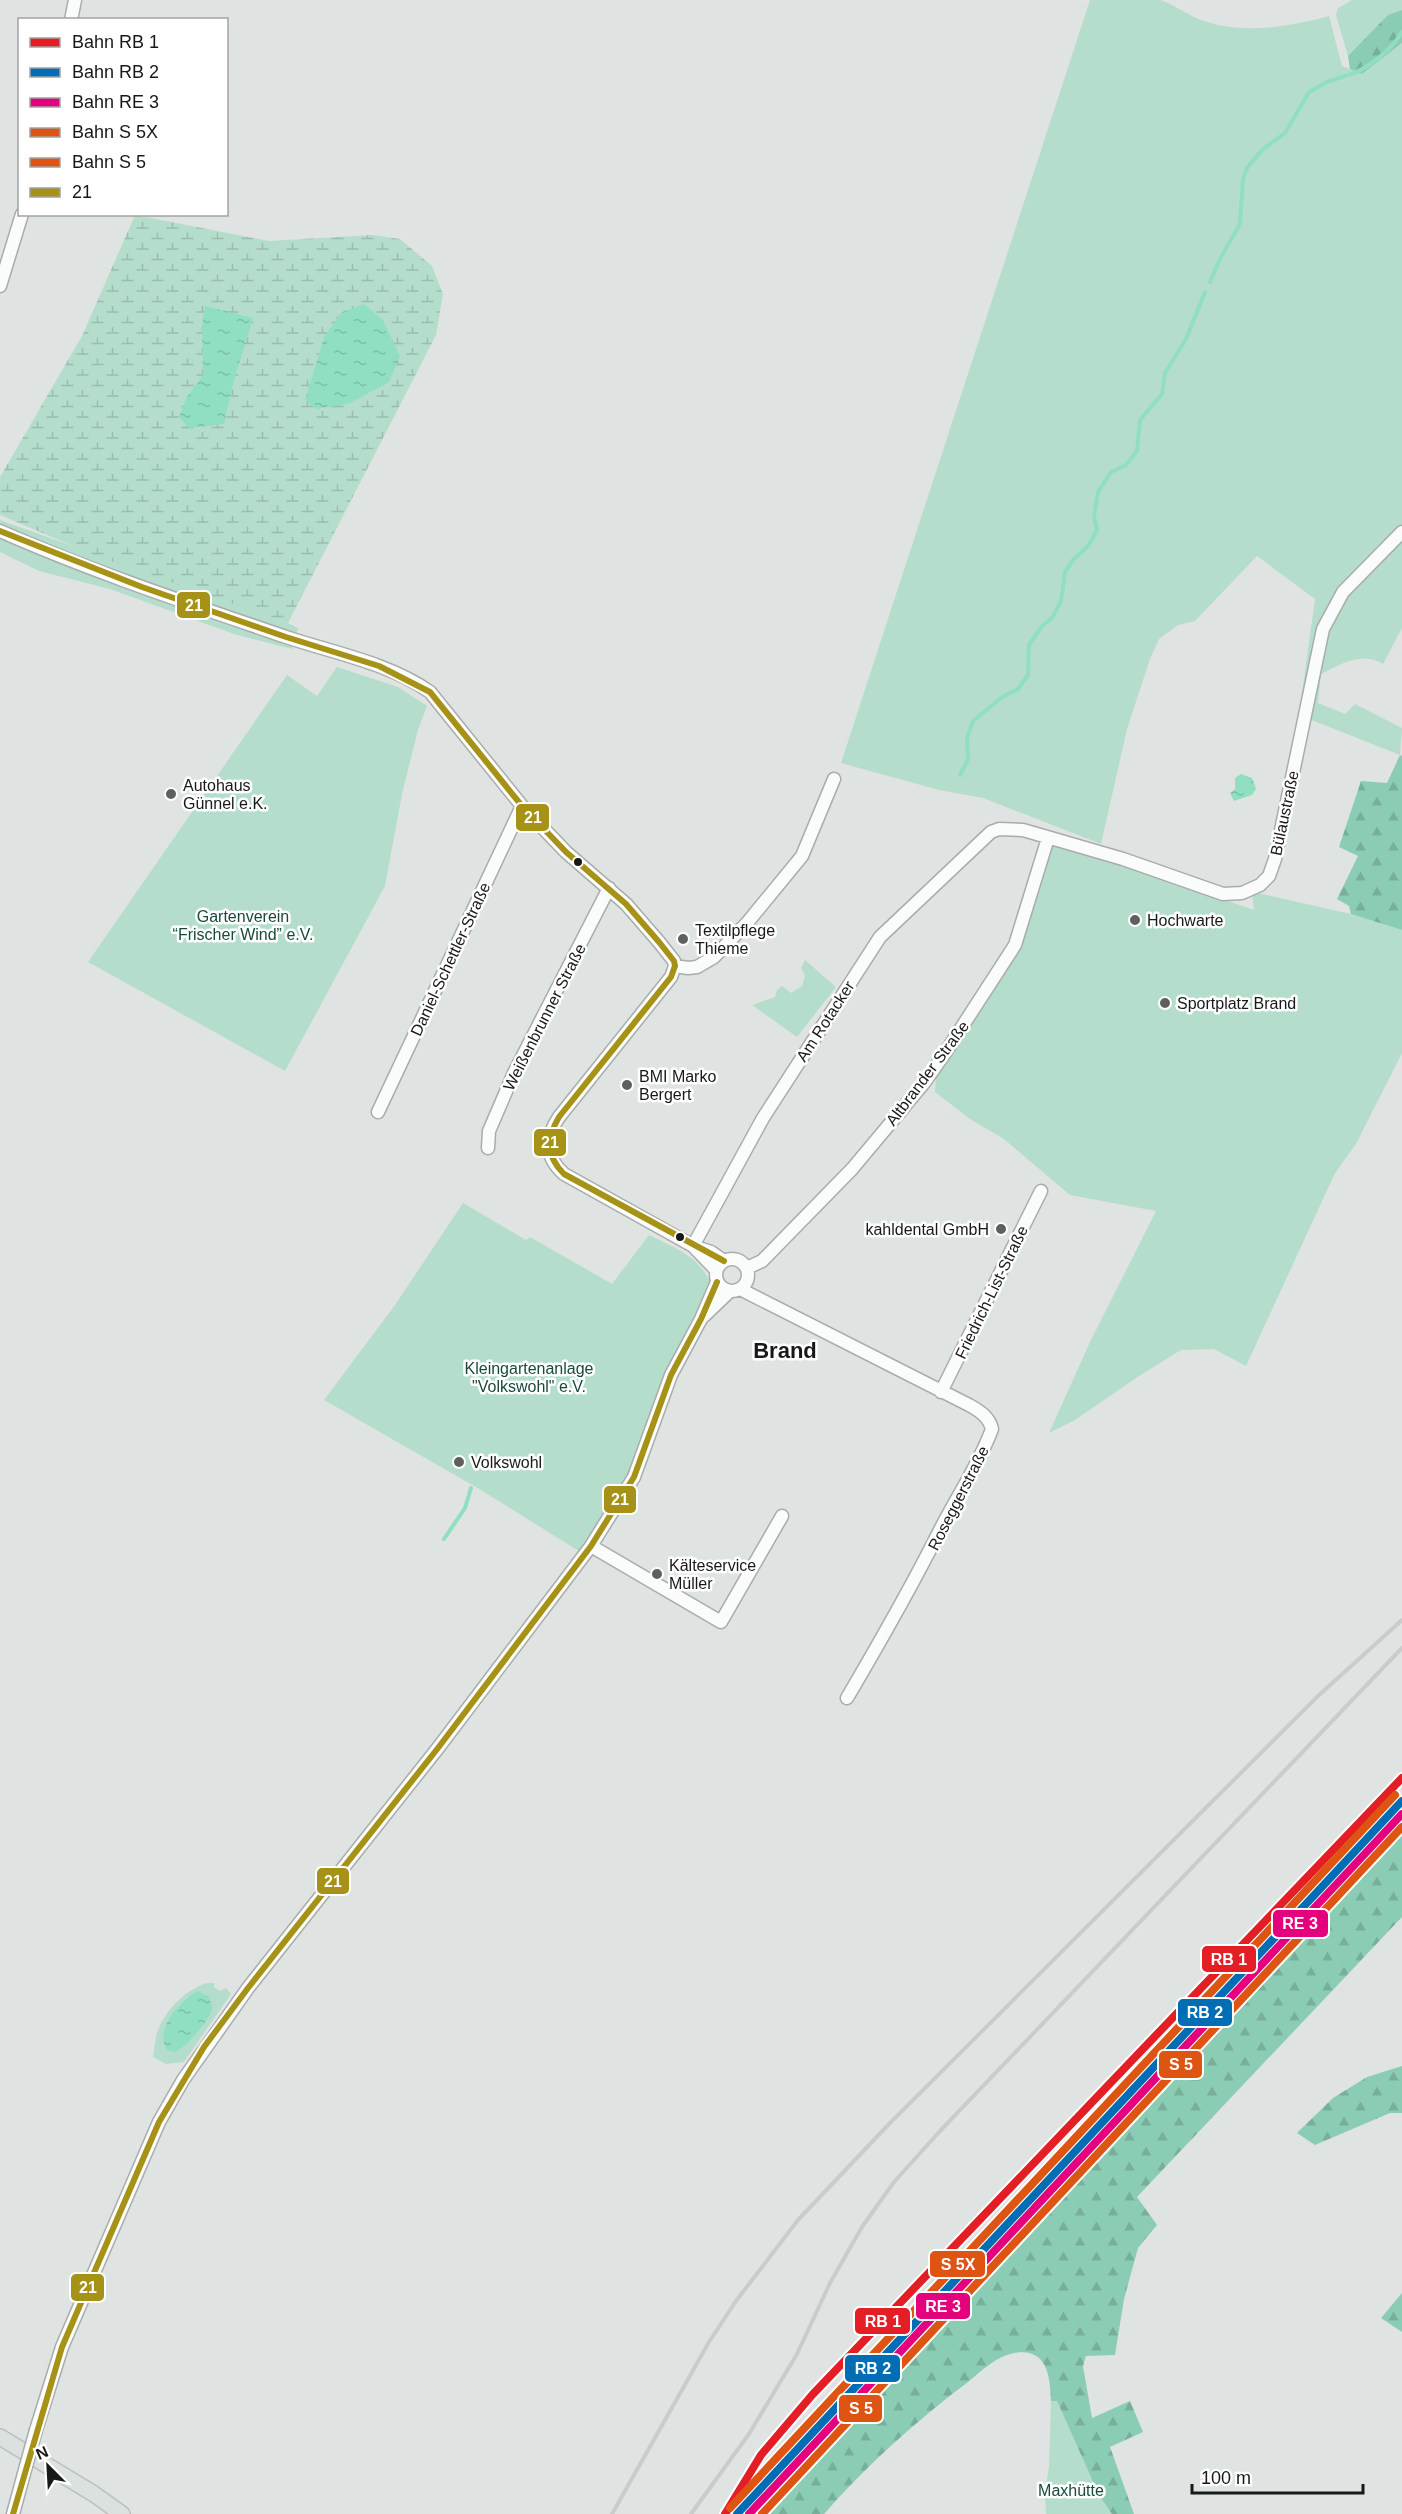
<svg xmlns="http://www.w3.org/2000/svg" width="1402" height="2514" font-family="Arial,sans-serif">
<defs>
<pattern id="forest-firs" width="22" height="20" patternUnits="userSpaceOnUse" patternTransform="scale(1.5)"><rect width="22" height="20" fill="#8bccb4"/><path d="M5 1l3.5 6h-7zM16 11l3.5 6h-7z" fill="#77af9a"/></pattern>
<pattern id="wetland-marsh" width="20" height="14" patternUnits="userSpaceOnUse" patternTransform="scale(1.5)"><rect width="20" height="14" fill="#b5ddcb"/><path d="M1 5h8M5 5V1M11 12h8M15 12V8" fill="none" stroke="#9bbdae"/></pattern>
<pattern id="water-ripples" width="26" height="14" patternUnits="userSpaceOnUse" patternTransform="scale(1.5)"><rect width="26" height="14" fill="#90dfc0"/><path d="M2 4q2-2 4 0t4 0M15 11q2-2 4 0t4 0" fill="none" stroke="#7bbfa4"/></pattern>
</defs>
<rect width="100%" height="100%" fill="#dfe4e2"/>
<path fill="#b5ddcb" d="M1090,0C1108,0 1144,0 1160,0C1174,4 1187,15 1201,20C1242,35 1289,27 1329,16L1342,66L1362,74L1402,43V628L1383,664C1361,651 1342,664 1321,674L1318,703L1345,714L1355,704L1402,728L1400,755L1299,715L1315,599L1257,556L1195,621L1178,625L1159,639L1150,659L1127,729L1101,844L983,798L939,790L841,763Z
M1352,0H1402V10L1388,16L1348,56L1336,15L1338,8Z
M0,520L288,623L298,628L292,649L234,634L110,589L39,571L0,552Z
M337,667L398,687L427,706L418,730L402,794L385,886L285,1071L88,962L287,675L317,696Z
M1052,846L1144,872L1254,910L1252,894L1258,893L1351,914L1402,930V1053L1356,1144L1335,1173L1246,1366L1214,1349L1181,1350L1136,1378L1075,1420L1049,1433L1090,1342L1156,1211L1070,1195L1004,1139L970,1119L935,1092L936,1078L1023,938Z
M805,960L836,987L797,1037L752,1005L775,997L777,990L782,986L791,993L802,986L805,975L801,968Z
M463,1203L526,1240L530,1237L612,1284L649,1235C675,1248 699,1256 711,1284L632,1475L582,1553L481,1490L324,1400L395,1305Z
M207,1983H215L214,1987L220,1991L226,1988L231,1994L184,2062L166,2064L153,2057C154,2049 155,2040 157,2033C164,2011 186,1989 207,1983Z
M1051,2401H1057L1099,2494L1112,2514H1046L1045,2494L1049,2466Z"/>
<path fill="url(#forest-firs)" d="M1402,10V43L1362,74L1350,69L1348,56L1388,15Z
M1400,755L1402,756V930L1351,914L1349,906L1337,899L1358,856L1339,847L1361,781L1387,783Z
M1402,1834V1917L1137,2197L1157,2225L1138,2248L1124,2299L1115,2355L1086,2356L1083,2366L1092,2418L1130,2401L1143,2432L1110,2447L1134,2514H1112L1099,2495L1057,2401H1051C1050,2377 1048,2347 1014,2353C997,2356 981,2371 968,2382C915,2422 868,2464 824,2514H760L1039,2218L1175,2079L1352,1884Z
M1402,2066V2113H1390L1315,2145L1297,2133L1333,2098L1367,2077Z
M1402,2293V2332L1381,2318Z"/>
<path fill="url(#wetland-marsh)" d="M135,215L269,241L372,235L400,239L432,266L443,294L436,335L288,623L99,557L0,515V477L82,336Z"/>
<path fill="url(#water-ripples)" d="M364,304L383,320L400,356L389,382L350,403L317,409L305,400L324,337L342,312Z
M205,306L253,318L233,384L224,424L189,428L179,417L187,397L203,375L202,325Z
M1241,774L1252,778L1256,789L1252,795L1234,801L1230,793L1235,789V778Z
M197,1991L209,1997C210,1999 212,2005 212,2007C211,2020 186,2047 175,2052L167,2050C154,2028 179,2003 197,1991Z"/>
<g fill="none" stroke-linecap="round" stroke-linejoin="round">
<path stroke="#90dfc0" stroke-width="4" d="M1349,75C1369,68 1391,50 1402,32
M1210,282L1220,259L1240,224L1243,179L1247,168L1263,149L1285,133L1309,92L1327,82L1345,76
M960,775L968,760L967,738L973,721L1002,697L1018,689L1028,675L1029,645L1042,626L1052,618L1061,601L1065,572L1073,560L1088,546L1097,530L1094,516L1098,492L1111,472L1126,465L1137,451L1140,420L1162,394L1165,373L1186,339L1205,292
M444,1539L465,1508L471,1488"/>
<g stroke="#a9acab" stroke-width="15">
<path id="minor" d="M71,20L75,0
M0,286L22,214
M0,531C93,572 190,604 286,637C334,653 389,663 430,692L522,806L566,852L626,904L659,942L674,961L675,966
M675,966L671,977L559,1117C545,1138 544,1156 564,1174L693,1246L711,1252L724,1261
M675,966L688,968L697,967L714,957L747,923L802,856L834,779
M378,1112L522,806
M488,1148L489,1131L514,1073L609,888
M693,1246L763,1118L880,937L991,832L999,829L1023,830L1123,859L1223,894L1242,893L1260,885L1269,876L1275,859L1323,629L1343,592L1402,532
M694,1247L716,1270
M716 1275a16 16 0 1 1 32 0a16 16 0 1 1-32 0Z
M747,1268L762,1261L852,1169L924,1083L947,1050L1015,945L1048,838
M740,1289L969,1405C980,1411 989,1417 992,1429C979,1464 958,1495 941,1528C912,1586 880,1642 847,1698
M704,1316L730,1291
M941,1392L1041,1191
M591,1546L721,1622L782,1516
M36,2430L62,2347L159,2122L183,2080L248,1988L438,1748L591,1546L634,1477L671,1375L701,1319L717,1282
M13,2514L26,2466"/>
</g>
<g stroke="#bdbfbe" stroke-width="18">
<path id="major" d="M0,2437L94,2494L122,2514"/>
</g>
<use href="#minor" stroke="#fafbfb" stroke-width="12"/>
<use href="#major" stroke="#dae1de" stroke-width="15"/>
<path stroke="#cacbcb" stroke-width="4" d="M612,2514L709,2342L736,2301L798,2220L889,2124L1318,1696L1402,1620
M691,2514L749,2434L797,2354L830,2283L862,2227L894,2182L940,2131L1402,1648"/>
<g stroke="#a9acab" stroke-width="15" stroke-linecap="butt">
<path id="minor-bridge" d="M26,2466L36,2430"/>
</g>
<use href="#minor-bridge" stroke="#fafbfb" stroke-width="12"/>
<g stroke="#fff" stroke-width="10">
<path id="bus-1" d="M0,531L142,587L286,637L379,666L430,692L522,806L566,852L626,904L659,942L674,961L675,966
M675,966L671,977L559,1117C546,1139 546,1156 564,1174L724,1261
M13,2514L62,2347L159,2122L204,2047L248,1988L438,1748L591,1546L634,1477L671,1375L701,1319L717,1282"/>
</g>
<use href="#bus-1" stroke="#a69216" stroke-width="6"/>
<g stroke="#fff" stroke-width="12">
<path id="rail-1" d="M725,2514L761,2455L813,2394L1402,1778"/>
</g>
<g stroke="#fff" stroke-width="12">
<path id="rail-2" d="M737,2514L1402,1801"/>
</g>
<g stroke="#fff" stroke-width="12">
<path id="rail-3" d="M749,2514L1402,1814"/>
</g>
<g stroke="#fff" stroke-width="12">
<path id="rail-4" d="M730,2508L1395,1795"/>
</g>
<g stroke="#fff" stroke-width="12">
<path id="rail-5" d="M762,2514L1402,1827"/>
</g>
<use href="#rail-1" stroke="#e31e25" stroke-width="8"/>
<use href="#rail-2" stroke="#006db5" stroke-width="8"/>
<use href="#rail-3" stroke="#e5007d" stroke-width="8"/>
<use href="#rail-4" stroke="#dd5413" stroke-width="8"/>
<use href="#rail-5" stroke="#dd5413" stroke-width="8"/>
</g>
<g fill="#5d605f" stroke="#fff" stroke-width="2">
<circle cx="171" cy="794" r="6"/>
<circle cx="1135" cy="920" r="6"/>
<circle cx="683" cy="939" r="6"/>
<circle cx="1165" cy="1003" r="6"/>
<circle cx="627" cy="1085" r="6"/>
<circle cx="1001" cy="1229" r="6"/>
<circle cx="459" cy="1462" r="6"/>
<circle cx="657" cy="1574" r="6"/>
</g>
<g fill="#171918" stroke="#fff" stroke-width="2">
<circle cx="578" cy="862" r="5"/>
<circle cx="680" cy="1237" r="5"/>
</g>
<g text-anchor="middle" stroke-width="5" stroke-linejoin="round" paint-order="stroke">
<g font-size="16" fill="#171918" stroke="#fff" text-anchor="start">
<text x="183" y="791">Autohaus<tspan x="183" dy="18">Günnel e.K.</tspan></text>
<text x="1147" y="926">Hochwarte</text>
<text x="695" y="936">Textilpflege<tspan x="695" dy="18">Thieme</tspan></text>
<text x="1177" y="1009">Sportplatz Brand</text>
<text x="639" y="1082">BMI Marko<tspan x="639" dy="18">Bergert</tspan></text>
<text x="989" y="1235" text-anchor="end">kahldental GmbH</text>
<text x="471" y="1468">Volkswohl</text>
<text x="669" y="1571">Kälteservice<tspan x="669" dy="18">Müller</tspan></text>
</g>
<g font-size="16" fill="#171918" stroke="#fff">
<text transform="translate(1284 813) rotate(-78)" y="6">Bülaustraße</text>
<text transform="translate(450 959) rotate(-65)" y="6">Daniel-Schettler-Straße</text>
<text transform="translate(544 1017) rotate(-63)" y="6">Weißenbrunner Straße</text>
<text transform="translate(825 1021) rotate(-57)" y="6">Am Rotacker</text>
<text transform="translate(927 1073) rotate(-53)" y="6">Altbrander Straße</text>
<text transform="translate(991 1292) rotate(-64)" y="6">Friedrich-List-Straße</text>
<text transform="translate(958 1498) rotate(-63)" y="6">Roseggerstraße</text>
</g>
<g font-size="16" fill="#194937" stroke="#fff">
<text x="243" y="922">Gartenverein<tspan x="243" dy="18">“Frischer Wind” e.V.</tspan></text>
<text x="529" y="1374">Kleingartenanlage<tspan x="529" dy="18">"Volkswohl" e.V.</tspan></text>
<text x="1071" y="2496">Maxhütte</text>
</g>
<g font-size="22" font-weight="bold" fill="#171918" stroke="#fff">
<text x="785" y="1358">Brand</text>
</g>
</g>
<g stroke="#fff" stroke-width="2">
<rect x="176" y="591" width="35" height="28" rx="6" fill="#a69216"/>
<rect x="515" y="803" width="35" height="29" rx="6" fill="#a69216"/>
<rect x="533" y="1128" width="34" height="29" rx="6" fill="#a69216"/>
<rect x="603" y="1485" width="34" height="29" rx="6" fill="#a69216"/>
<rect x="316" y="1867" width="34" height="28" rx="6" fill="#a69216"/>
<rect x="1272" y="1909" width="57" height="29" rx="6" fill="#e5007d"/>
<rect x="1201" y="1945" width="56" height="28" rx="6" fill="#e31e25"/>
<rect x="1177" y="1998" width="56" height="29" rx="6" fill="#006db5"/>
<rect x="1158" y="2050" width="45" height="29" rx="6" fill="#dd5413"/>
<rect x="929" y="2250" width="57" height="28" rx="6" fill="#dd5413"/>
<rect x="70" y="2273" width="35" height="29" rx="6" fill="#a69216"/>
<rect x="915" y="2292" width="56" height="28" rx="6" fill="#e5007d"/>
<rect x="854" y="2307" width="57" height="28" rx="6" fill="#e31e25"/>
<rect x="844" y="2354" width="57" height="29" rx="6" fill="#006db5"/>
<rect x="838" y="2394" width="45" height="29" rx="6" fill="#dd5413"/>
</g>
<g font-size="16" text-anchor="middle" font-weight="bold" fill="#fff">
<text x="194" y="611">21</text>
<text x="533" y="823">21</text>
<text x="550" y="1148">21</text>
<text x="620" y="1505">21</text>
<text x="333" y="1887">21</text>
<text x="1300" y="1929">RE 3</text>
<text x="1229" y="1965">RB 1</text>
<text x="1205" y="2018">RB 2</text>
<text x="1181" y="2070">S 5</text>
<text x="958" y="2270">S 5X</text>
<text x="88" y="2293">21</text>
<text x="943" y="2312">RE 3</text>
<text x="883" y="2327">RB 1</text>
<text x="873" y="2374">RB 2</text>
<text x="861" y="2414">S 5</text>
</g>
<rect x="18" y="18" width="210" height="198" fill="#ffffff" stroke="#a2a3a3" stroke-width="1.5"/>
<rect x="30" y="38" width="30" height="9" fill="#e31e25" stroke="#a2a3a3" stroke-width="1.5"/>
<text x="72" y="48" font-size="18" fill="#171918">Bahn RB 1</text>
<rect x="30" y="68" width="30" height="9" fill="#006db5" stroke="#a2a3a3" stroke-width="1.5"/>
<text x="72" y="78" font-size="18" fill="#171918">Bahn RB 2</text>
<rect x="30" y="98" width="30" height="9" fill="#e5007d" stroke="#a2a3a3" stroke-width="1.5"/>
<text x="72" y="108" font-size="18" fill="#171918">Bahn RE 3</text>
<rect x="30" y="128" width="30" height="9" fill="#dd5413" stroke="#a2a3a3" stroke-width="1.5"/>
<text x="72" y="138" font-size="18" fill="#171918">Bahn S 5X</text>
<rect x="30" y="158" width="30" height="9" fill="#dd5413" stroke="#a2a3a3" stroke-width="1.5"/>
<text x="72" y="168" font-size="18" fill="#171918">Bahn S 5</text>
<rect x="30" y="188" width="30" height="9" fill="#a69216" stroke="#a2a3a3" stroke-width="1.5"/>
<text x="72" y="198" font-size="18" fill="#171918">21</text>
<g transform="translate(48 2466) rotate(336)" stroke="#ffffff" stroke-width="4.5" paint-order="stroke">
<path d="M0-4.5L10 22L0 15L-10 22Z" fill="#171918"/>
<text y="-9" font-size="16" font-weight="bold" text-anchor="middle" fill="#171918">N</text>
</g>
<path d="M1192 2484v9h171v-9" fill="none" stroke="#171918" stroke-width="3"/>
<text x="1201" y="2484" font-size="18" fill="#171918" stroke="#ffffff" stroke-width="4.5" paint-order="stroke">100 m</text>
</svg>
